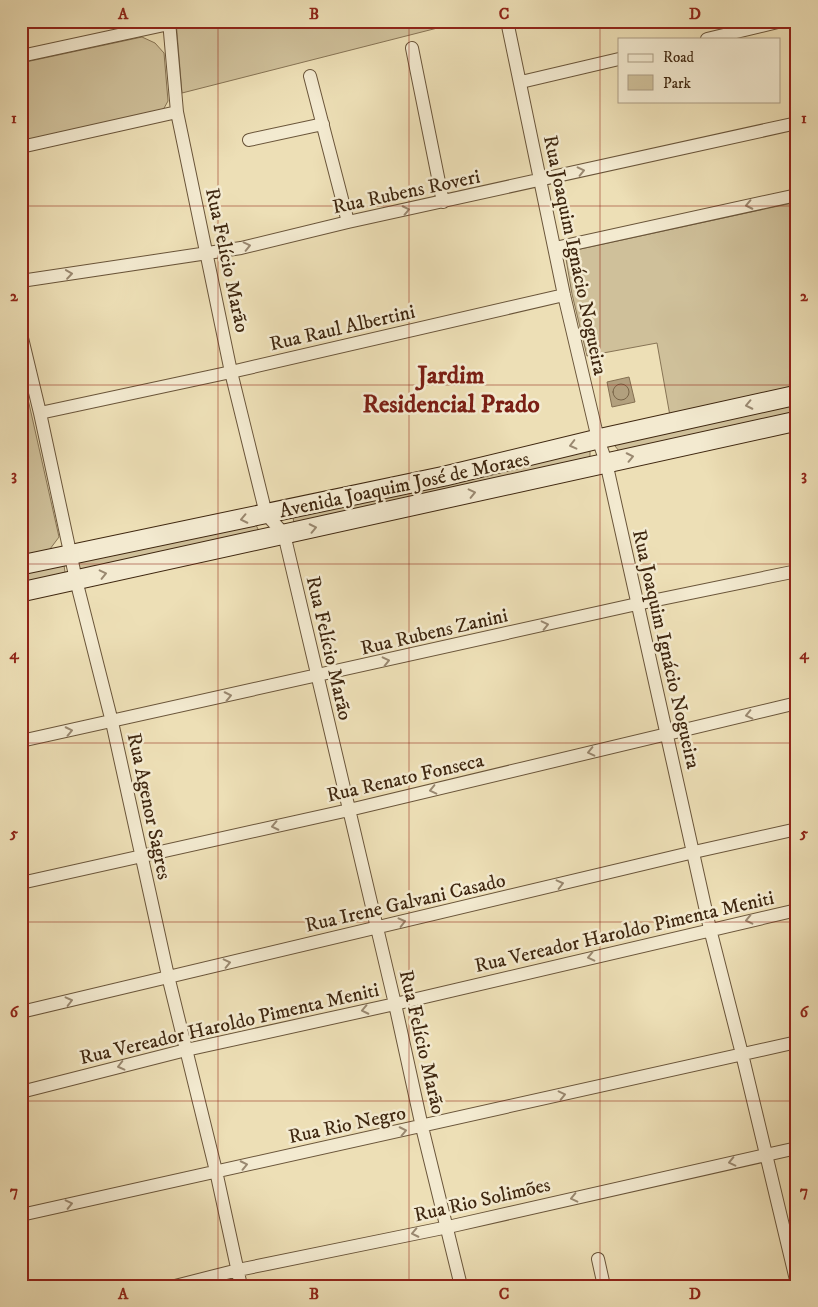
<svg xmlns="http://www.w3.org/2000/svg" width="818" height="1307" font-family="'IM FELL DW Pica',serif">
<rect width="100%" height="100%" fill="#eddfb6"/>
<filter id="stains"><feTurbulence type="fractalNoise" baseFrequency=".004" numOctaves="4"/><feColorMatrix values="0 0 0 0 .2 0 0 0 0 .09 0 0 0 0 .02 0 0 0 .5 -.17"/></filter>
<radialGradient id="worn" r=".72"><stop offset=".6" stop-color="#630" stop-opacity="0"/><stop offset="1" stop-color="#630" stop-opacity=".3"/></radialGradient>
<path fill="#cfc09a" stroke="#877455" d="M176,21H465L182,93Z
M142,37L155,43L164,53L168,101L163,110L21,142V63Z
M797,202V388L670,416L657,343L587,356L572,294L566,259L571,251Z
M21,368L59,537L47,553L21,558Z
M797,401V414L619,451L615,446V443Z
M588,448L590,451V457L294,524L293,517Z
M255,523L258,529L256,533L81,573L78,561Z
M64,565L65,572L63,575L21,586V571Z"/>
<path fill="#b2a07e" stroke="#847052" d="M629,377L635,402L612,407L607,382Z"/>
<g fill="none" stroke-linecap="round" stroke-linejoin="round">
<path stroke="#786447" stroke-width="1" d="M613 392a8 8 0 1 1 16 0a8 8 0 1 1-16 0Z"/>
<g stroke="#6a553a" stroke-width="14">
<path id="street" d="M169,21L177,112L231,372L266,514L284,534L395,1004L422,1127L461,1286
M507,21L564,295L598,439L606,462L710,929L742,1054L797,1284
M707,39L782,21
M412,48L443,202
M21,56L169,24
M310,76L348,222
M521,82L619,59
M249,140L323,124
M21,147L177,112
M555,248L797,195
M21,281L241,248L348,222L797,123
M21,334L40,413L76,580L112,722L168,976L216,1171L241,1286
M40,413L231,372L564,295
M21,741L637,604L797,571
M21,883L349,810L797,703
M21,1012L694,852L797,829
M21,1092L186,1050L395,1004L797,910
M21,1215L797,1042
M598,1259L604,1286
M175,1286L238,1270L448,1227L797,1148"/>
</g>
<g stroke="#3f2710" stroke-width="21">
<path id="secondary" d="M21,565L445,476L598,439L797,395
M21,592L797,421"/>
</g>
<use href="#street" stroke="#f3ead0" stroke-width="12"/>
<use href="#secondary" stroke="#f3ead0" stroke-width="19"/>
</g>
<defs><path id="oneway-chevron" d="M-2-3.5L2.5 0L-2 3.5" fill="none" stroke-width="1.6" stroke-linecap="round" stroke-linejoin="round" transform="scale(1.25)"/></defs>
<g stroke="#998870">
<use href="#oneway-chevron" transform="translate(581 171) rotate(-13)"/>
<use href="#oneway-chevron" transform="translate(749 205) rotate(168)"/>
<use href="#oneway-chevron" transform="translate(406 210) rotate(-12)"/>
<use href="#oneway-chevron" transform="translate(247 246) rotate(-13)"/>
<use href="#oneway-chevron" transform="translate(69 274) rotate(-8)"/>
<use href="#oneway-chevron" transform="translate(749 405) rotate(168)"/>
<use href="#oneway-chevron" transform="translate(573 445) rotate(166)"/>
<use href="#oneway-chevron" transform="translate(630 457) rotate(-12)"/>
<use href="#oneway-chevron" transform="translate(472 493) rotate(-13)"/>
<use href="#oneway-chevron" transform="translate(244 519) rotate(168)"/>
<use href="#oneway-chevron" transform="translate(313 528) rotate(-12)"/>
<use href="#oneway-chevron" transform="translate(103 574) rotate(-13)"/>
<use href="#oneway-chevron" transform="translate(545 625) rotate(-13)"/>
<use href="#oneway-chevron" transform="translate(386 661) rotate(-13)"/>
<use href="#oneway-chevron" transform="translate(228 696) rotate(-12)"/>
<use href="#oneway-chevron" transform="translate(749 715) rotate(167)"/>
<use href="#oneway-chevron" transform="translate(69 731) rotate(-12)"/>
<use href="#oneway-chevron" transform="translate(591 752) rotate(167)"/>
<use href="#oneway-chevron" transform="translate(433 790) rotate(167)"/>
<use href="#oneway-chevron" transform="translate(275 826) rotate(168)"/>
<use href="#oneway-chevron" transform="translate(560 884) rotate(-14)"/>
<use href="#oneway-chevron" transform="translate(749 920) rotate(167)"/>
<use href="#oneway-chevron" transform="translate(402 922) rotate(-14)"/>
<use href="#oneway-chevron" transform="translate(591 957) rotate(167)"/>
<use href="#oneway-chevron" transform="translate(227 963) rotate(-13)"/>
<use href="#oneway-chevron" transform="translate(69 1001) rotate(-14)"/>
<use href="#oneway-chevron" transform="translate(365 1010) rotate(168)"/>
<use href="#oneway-chevron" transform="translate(121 1066) rotate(166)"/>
<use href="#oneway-chevron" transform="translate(562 1095) rotate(-13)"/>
<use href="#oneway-chevron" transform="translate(403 1131) rotate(-12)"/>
<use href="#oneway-chevron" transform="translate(732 1162) rotate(167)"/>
<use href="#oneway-chevron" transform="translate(244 1165) rotate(-12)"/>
<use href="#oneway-chevron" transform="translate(574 1198) rotate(167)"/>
<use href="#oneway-chevron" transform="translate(69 1204) rotate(-13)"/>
<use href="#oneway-chevron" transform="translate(415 1233) rotate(168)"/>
</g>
<path fill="none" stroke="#8f2418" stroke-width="1" stroke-opacity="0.55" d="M218,21V1286M409,21V1286M600,21V1286M21,206H797M21,385H797M21,564H797M21,743H797M21,922H797M21,1101H797"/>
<g text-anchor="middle" stroke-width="5" stroke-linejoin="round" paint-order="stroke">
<g font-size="20" fill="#3f2710" stroke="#f3ead0">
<text transform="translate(406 191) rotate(-12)" y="7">Rua Rubens Roveri</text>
<text transform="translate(576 255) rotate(78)" y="7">Rua Joaquim Ignácio Nogueira</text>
<text transform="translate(228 260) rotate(78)" y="7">Rua Felício Marão</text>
<text transform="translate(342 327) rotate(-13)" y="7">Rua Raul Albertini</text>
<text transform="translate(404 484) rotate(-12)" y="7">Avenida Joaquim José de Moraes</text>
<text transform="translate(434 631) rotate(-13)" y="7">Rua Rubens Zanini</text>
<text transform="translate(330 648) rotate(77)" y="7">Rua Felício Marão</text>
<text transform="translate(667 649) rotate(77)" y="7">Rua Joaquim Ignácio Nogueira</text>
<text transform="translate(405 777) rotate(-13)" y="7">Rua Renato Fonseca</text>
<text transform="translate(150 806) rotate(78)" y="7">Rua Agenor Sagres</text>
<text transform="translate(405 902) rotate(-13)" y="7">Rua Irene Galvani Casado</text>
<text transform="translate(624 931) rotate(-13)" y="7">Rua Vereador Haroldo Pimenta Meniti</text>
<text transform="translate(229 1023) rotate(-13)" y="7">Rua Vereador Haroldo Pimenta Meniti</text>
<text transform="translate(423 1042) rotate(77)" y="7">Rua Felício Marão</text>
<text transform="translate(347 1124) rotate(-12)" y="7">Rua Rio Negro</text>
<text transform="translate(482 1199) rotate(-13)" y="7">Rua Rio Solimões</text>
</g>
<g font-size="25" font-weight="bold" fill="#7a1f14" stroke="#f3ead0">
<text x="451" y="383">Jardim<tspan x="451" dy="29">Residencial Prado</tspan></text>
</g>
</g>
<rect width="818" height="1307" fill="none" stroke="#eddfb6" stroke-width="55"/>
<rect x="618" y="38" width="162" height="65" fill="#f3ead0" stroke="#ab9c83"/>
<rect x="628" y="54" width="25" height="8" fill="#f3ead0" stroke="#ab9c83"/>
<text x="663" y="62" font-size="15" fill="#3f2710">Road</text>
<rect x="628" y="75" width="25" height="15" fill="#cfc09a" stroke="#ab9c83"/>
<text x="663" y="88" font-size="15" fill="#3f2710">Park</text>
<rect x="28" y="28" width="762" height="1252" fill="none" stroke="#8f2418" stroke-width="2"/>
<g font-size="16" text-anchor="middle" font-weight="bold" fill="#8f2418">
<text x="123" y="19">A</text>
<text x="314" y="19">B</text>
<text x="504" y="19">C</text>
<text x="695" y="19">D</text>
<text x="14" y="123">1</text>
<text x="804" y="123">1</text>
<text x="14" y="301">2</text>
<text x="804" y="301">2</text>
<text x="14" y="480">3</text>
<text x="804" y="480">3</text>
<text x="14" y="659">4</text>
<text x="804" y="659">4</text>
<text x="14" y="838">5</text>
<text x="804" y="838">5</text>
<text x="14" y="1017">6</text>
<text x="804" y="1017">6</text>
<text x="14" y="1196">7</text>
<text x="804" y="1196">7</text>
<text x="123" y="1299">A</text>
<text x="314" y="1299">B</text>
<text x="504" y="1299">C</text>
<text x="695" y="1299">D</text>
</g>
<rect width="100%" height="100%" filter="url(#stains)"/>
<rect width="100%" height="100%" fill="url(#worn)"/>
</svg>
